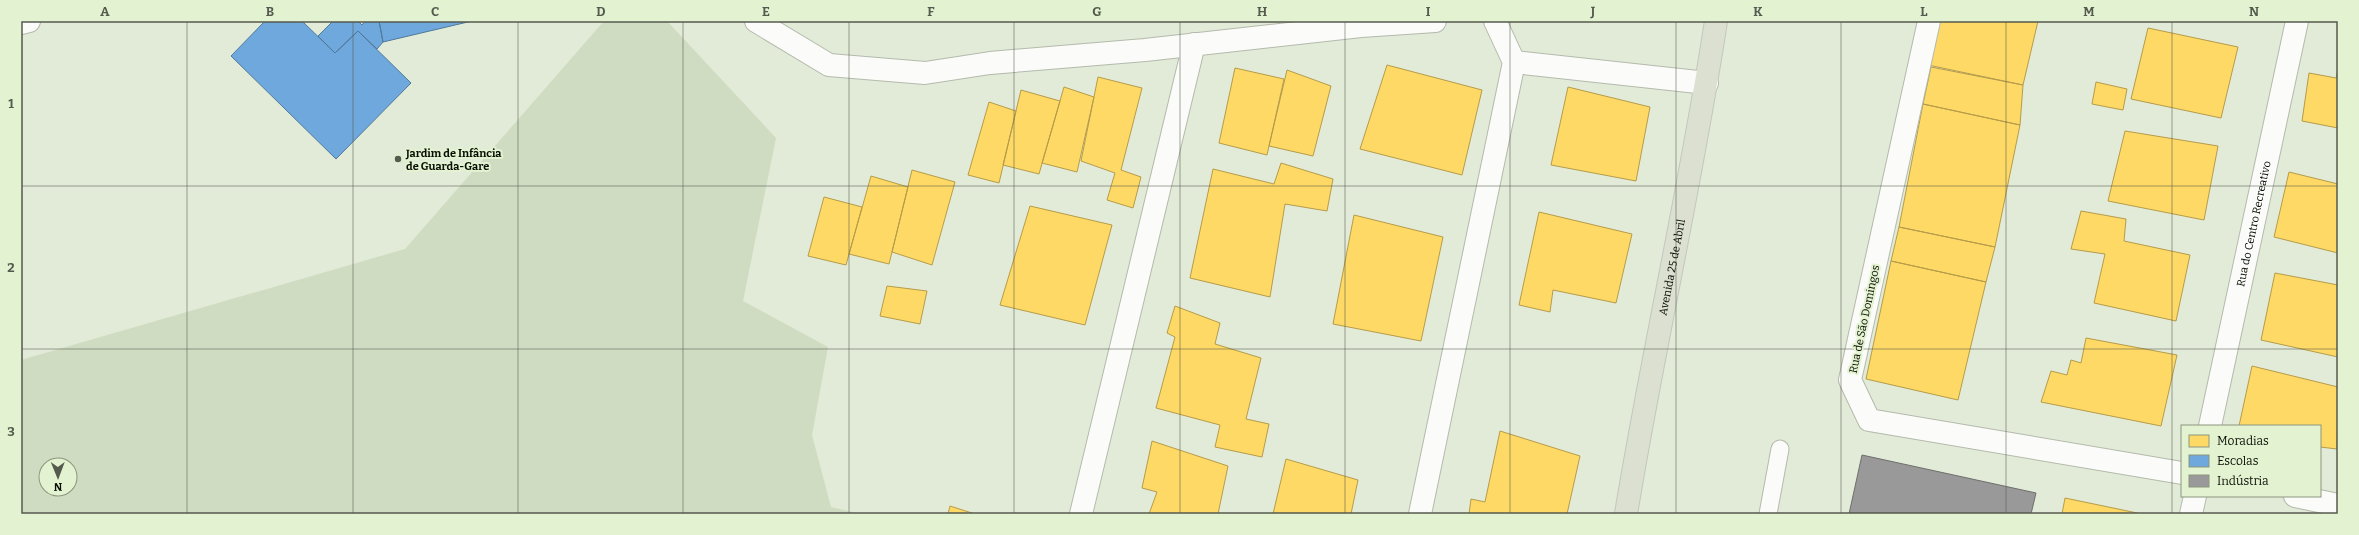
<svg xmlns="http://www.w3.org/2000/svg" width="2359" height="535" font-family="Bitter,serif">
<rect width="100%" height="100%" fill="#e2ead8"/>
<path fill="#d0dcc1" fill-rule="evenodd" d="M604,21H667L776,138L743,301L828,347L812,435L831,507L861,514H21V360L405,249ZM46,465H70V489H46Z"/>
<path fill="#ffd966" stroke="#b59c49" d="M1938,21H2038L2023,85L1928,65Z
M2148,28L2238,47L2221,118L2131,99Z
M1387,65L1482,90L1462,175L1360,149Z
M1931,67L2023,85L2020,125L1923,104Z
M1235,68L1284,79L1267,155L1219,143Z
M1287,70L1331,86L1313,156L1269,146Z
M2338,70V128L2302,121L2309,73L2336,78Z
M1098,77L1142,88L1121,170L1141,177L1133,208L1107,200L1115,173L1081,161Z
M2096,82L2127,89L2123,110L2092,104Z
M1064,87L1094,97L1077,172L1042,163Z
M1568,87L1650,107L1636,181L1551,165Z
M1021,90L1060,101L1039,174L1003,165Z
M989,102L1016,111L999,183L968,175Z
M1923,104L2020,125L1995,247L1899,227Z
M2125,131L2218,146L2204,220L2108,201Z
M1281,163L1333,179L1327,211L1285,204L1270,297L1190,278L1213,169L1274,184Z
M912,170L955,182L932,265L892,252Z
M2289,172L2338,184V253L2274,237Z
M871,176L908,187L889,264L849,254Z
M824,197L862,207L846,265L808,256Z
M1030,206L1112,225L1085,325L1000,305Z
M2081,211L2126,219L2124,241L2190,255L2176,321L2094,303L2105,254L2071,249Z
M1539,212L1632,234L1616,303L1553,290L1550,312L1519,305Z
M1354,215L1443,237L1421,341L1333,324Z
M1899,227L1995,247L1986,282L1891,261Z
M1891,261L1986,282L1958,400L1866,379Z
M2275,273L2338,285V357L2261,340Z
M887,286L927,291L920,324L880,316Z
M1175,306L1220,323L1215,344L1261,358L1246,419L1269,424L1262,457L1215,447L1220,425L1156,408L1175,337L1167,333Z
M2086,338L2177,355L2161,426L2041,402L2051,371L2067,375L2071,360L2081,363Z
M2252,366L2338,387L2337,449L2320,447V426H2239Z
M1500,431L1580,456L1567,514H1469L1471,499L1485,502Z
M1152,441L1228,466L1218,514H1149L1157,492L1142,488Z
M1286,459L1358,480L1351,514H1273Z
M2065,498L2142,514H2062Z
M950,506L975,514H948Z"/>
<path fill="#6fa8dc" stroke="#507a9b" d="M265,21H302L335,53L358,31L411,83L336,159L231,56Z
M333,21H358L362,25L365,21H379L383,42L377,49L358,31L335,53L318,36Z
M379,21H472L383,42Z"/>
<path fill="#999" stroke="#6e6f6c" d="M1862,455L2036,493L2031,514H1849Z"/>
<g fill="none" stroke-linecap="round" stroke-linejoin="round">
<g stroke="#b4baac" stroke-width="19">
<path id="service" d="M1768,514L1780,449"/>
</g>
<g stroke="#b4baac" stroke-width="24">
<g id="minor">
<path d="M756,21L829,65L925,73L990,63L1145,50L1361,26L1435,21"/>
<path d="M1929,21L1850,380L1869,420L2182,473"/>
<path d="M21,23L29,21"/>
<path d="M1514,62L1707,83"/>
<path id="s1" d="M2210,426L2297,21"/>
<path d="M2295,496L2338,505"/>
<path d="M1081,514L1194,44"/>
<path d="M1420,514L1514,62L1495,21"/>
<path d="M2191,514L2195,496"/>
</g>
</g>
<g stroke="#c3c7be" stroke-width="24">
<g id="trunk">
<path id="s2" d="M1626,514C1653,349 1691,186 1716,21"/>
</g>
</g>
<use href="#service" stroke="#fbfcf9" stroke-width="17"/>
<use href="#minor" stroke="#fbfcf9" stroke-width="22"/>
<use href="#trunk" stroke="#dbe0d1" stroke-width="22"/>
</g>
<path fill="none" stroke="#555a4e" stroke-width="1" stroke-opacity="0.55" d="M187,21V514M353,21V514M518,21V514M683,21V514M849,21V514M1014,21V514M1180,21V514M1345,21V514M1510,21V514M1676,21V514M1841,21V514M2006,21V514M2172,21V514M21,186H2338M21,349H2338"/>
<circle fill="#555a4e" stroke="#e3f2d0" stroke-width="1.5" cx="398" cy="159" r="4"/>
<g text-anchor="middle" stroke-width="4" stroke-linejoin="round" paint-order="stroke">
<g font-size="11" font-weight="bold" fill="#090d04" stroke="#e3f2d0" text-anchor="start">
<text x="406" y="157">Jardim de Infância<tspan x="406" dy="13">de Guarda-Gare</tspan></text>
</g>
<g font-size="11" fill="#090d04" stroke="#e3f2d0">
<text dy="4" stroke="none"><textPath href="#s1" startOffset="207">Rua do Centro Recreativo</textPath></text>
<text dy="4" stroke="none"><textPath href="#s2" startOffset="251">Avenida 25 de Abril</textPath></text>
<text transform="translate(1864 319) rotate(-78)" y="4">Rua de São Domingos</text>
</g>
</g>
<rect width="2359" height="535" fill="none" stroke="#e3f2d0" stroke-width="44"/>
<rect x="2181" y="425" width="140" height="72" fill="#e3f2d0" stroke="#8c967e"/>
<rect x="2189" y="435" width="20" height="12" fill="#ffd966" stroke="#8c967e"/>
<text x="2217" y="445" font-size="12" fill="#090d04">Moradias</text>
<rect x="2189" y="455" width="20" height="12" fill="#6fa8dc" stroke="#8c967e"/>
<text x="2217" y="465" font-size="12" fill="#090d04">Escolas</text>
<rect x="2189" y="475" width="20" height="12" fill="#999999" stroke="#8c967e"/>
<text x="2217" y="485" font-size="12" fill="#090d04">Indústria</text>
<g transform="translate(58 477) rotate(179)"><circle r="19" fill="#e3f2d0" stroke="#8c967e"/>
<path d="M0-3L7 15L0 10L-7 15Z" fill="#555a4e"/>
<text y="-6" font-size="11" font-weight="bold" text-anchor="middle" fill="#090d04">N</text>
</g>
<rect x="22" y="22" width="2315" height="491" fill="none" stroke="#555a4e" stroke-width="1.5"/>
<g font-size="13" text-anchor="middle" font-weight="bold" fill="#555a4e">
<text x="105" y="16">A</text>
<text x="270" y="16">B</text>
<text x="435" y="16">C</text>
<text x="601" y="16">D</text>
<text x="766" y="16">E</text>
<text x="931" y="16">F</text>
<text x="1097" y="16">G</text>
<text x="1262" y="16">H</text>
<text x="1428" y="16">I</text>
<text x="1593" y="16">J</text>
<text x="1758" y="16">K</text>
<text x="1924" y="16">L</text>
<text x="2089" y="16">M</text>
<text x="2254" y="16">N</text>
<text x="11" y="108">1</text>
<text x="11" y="272">2</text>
<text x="11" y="436">3</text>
</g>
</svg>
